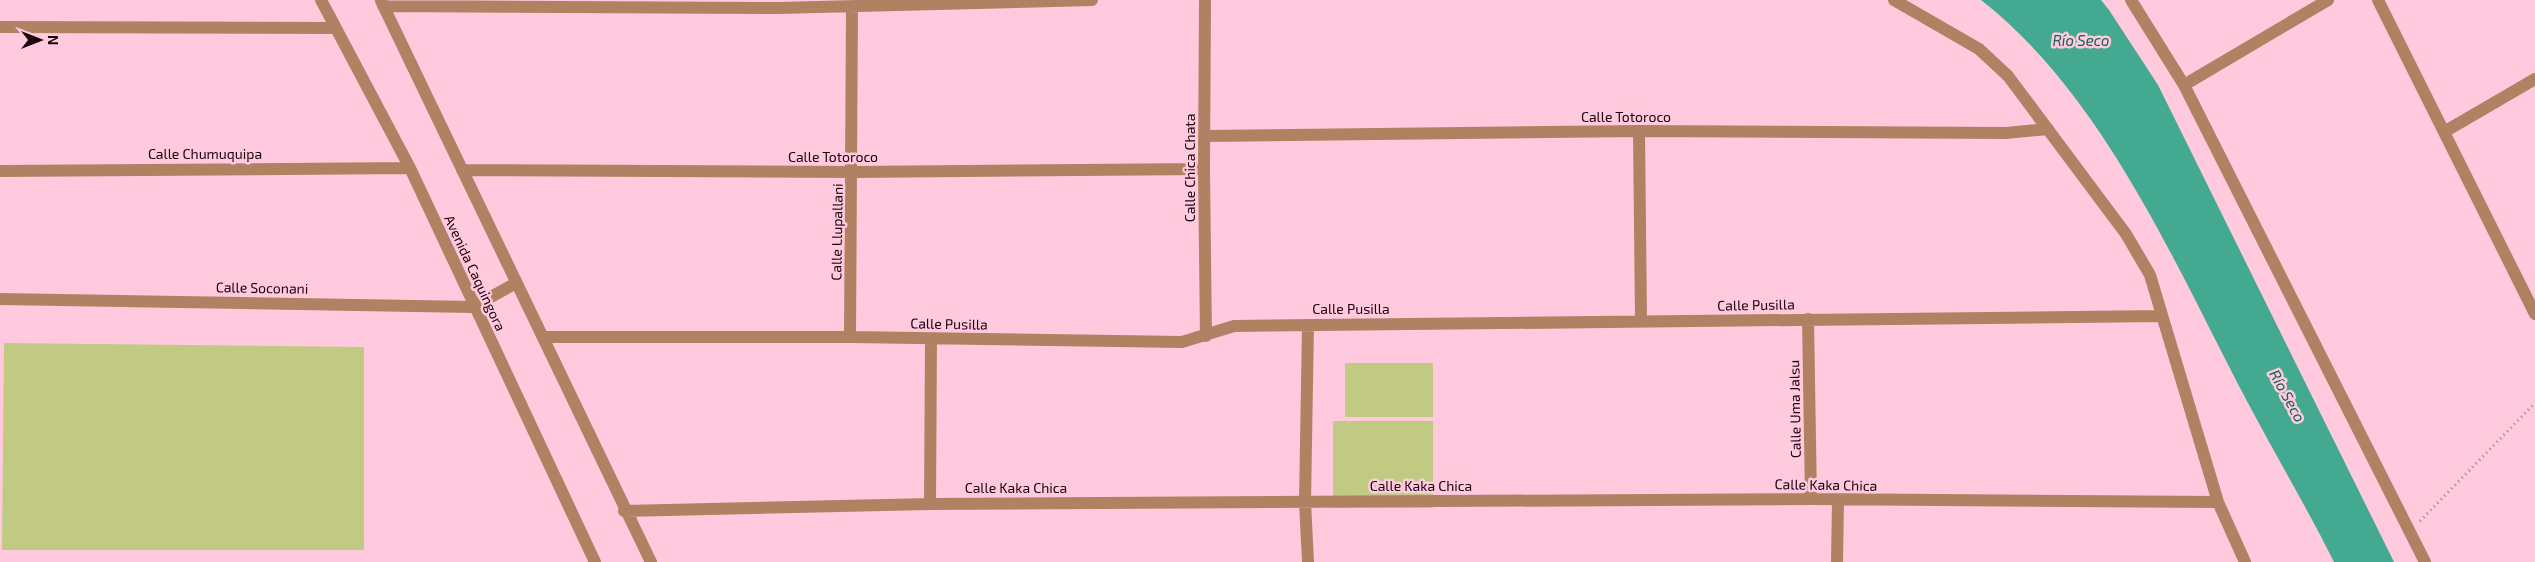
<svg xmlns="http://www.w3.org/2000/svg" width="2535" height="562" font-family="'Exo 2',sans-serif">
<rect width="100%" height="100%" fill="#ffcadd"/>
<path fill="#c0ca83" d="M4,343L364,347V550H2Z
M1345,363H1433V417H1345Z
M1333,421H1433V508H1333Z"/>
<path fill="#44a991" d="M1981,0H2101L2109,10L2158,85L2394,562H2334C2307,508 2276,456 2248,403C2176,267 2105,97 1981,0Z"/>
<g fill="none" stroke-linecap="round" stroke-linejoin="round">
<path stroke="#a47b8a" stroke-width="3" stroke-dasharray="1 4" stroke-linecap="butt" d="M2420,521L2535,403"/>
<path stroke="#b08263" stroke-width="12" d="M321,0L410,168L595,562
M1205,0L1204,169L1206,336
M1894,0L1979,49L2008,76L2126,234L2150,275L2218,502L2245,562
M2131,0L2184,85L2425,562
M2378,0L2535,314
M381,1L651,562
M383,6L778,8L1092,0
M0,27L335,28
M2184,85L2328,0
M1639,131L1641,321
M2444,132L2535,79
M1205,136L1639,131L2006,133L2048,129
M462,170L853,172L1204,169
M0,171L410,168
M0,299L473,307L516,283
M1808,319L1811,499
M543,337H850L1182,342L1234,326L2162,316
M850,337L852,8
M930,504L931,339
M624,511L930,504L1811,499L2218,502
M1308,562L1305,502L1308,325
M1837,562L1838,500"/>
</g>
<g text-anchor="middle" stroke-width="5" stroke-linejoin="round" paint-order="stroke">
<g font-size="14" fill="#1b020d" stroke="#ffcadd">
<text x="1626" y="122">Calle Totoroco</text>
<text x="205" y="159">Calle Chumuquipa</text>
<text x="833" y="162">Calle Totoroco</text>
<text transform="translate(1190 168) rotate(-90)" y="5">Calle Chica Chata</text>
<text transform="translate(837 232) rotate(-89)" y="5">Calle Llupallani</text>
<text transform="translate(475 273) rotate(65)" y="5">Avenida Caquingora</text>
<text transform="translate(262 288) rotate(1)" y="5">Calle Soconani</text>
<text transform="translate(1756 305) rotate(-1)" y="5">Calle Pusilla</text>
<text x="1351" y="314">Calle Pusilla</text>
<text transform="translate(949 324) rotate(1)" y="5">Calle Pusilla</text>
<text transform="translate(1795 409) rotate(-91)" y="5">Calle Uma Jalsu</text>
<text transform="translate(1826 485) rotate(1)" y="5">Calle Kaka Chica</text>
<text x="1421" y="491">Calle Kaka Chica</text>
<text x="1016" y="493">Calle Kaka Chica</text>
</g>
<g font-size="15" font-style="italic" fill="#116252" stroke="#ffcadd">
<text x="2081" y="46">Río Seco</text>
<text transform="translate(2287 396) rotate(61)" y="5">Río Seco</text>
</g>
</g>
<g transform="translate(40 40) rotate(90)" stroke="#ffcadd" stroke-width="4" paint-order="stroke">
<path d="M0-4L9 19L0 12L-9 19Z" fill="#1b020d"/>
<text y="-8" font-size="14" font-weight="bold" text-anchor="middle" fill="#1b020d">N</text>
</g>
</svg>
